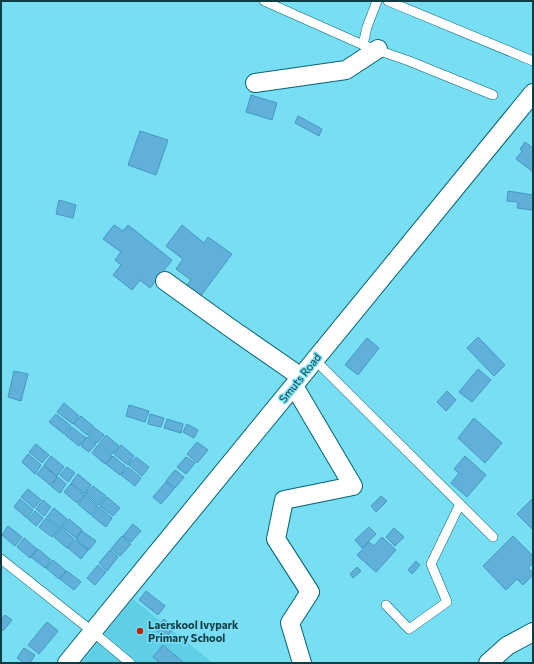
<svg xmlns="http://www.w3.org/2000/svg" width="534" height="664" font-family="Commissioner,sans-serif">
<rect width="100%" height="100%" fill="#78def4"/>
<path fill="#5fcfe6" d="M133,599L213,663H81Z"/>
<path fill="#60b0da" stroke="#4697c0" d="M251,95L277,103L272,120L246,112Z
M298,116L322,129L319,136L295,123Z
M140,131L168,140L156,175L128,165Z
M525,142L533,148V172L516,159L522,151L520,149Z
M508,191L533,195L532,210L517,208L518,202L507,201Z
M59,200L76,205L73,218L56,214Z
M114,225L123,231L128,225L172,260L150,288L140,280L132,290L113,275L121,265L115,260L121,252L103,239Z
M182,225L204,243L208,237L232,254L200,297L185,287L191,280L176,269L183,259L166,246Z
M478,337L505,365L494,376L467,348Z
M367,338L379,348L358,375L345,365Z
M478,369L491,380L472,402L459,392Z
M14,371L28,374L21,401L8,397Z
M447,391L456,400L446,411L437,402Z
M64,403L79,416L73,424L57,412Z
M129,405L149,411L145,422L126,416Z
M56,414L71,426L64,434L49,422Z
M150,414L164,418L161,427L148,424Z
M81,416L94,427L87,435L74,424Z
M474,418L502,443L485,463L458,438Z
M167,419L183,424L181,433L164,428Z
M187,424L198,430L194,438L183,432Z
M72,427L86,438L79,446L65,435Z
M95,428L104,435L97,443L88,436Z
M106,435L119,446L112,454L99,444Z
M87,437L96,444L89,452L81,446Z
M197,442L208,450L197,463L187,454Z
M36,444L49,455L42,463L29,452Z
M98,445L112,456L105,464L92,453Z
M121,445L134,456L128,465L114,454Z
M28,454L41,465L35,474L22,462Z
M51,456L64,467L57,476L44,465Z
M113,456L126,467L120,475L106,464Z
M465,456L486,475L467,497L451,483L459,473L454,469Z
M136,457L149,467L142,476L129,465Z
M186,457L195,463L186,474L177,467Z
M44,466L57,477L50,485L37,474Z
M67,467L75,473L68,482L60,475Z
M128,467L141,478L135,486L121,475Z
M175,470L184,477L175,488L166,481Z
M78,474L91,485L85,494L71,483Z
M58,477L66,484L60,493L51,486Z
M166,482L174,489L161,504L153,497Z
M71,484L84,495L77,503L64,492Z
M93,486L106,496L99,505L86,494Z
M28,489L41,500L34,508L21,497Z
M85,495L98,506L91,515L78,504Z
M381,496L387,501L376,512L371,506Z
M107,497L120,508L113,516L100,506Z
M533,498V530L517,514Z
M20,499L33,510L27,518L14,507Z
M43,500L51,507L44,516L36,509Z
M99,507L112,518L106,527L92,516Z
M54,508L67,519L60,528L47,517Z
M35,511L43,518L36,526L28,519Z
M46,518L59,529L52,537L39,527Z
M69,519L82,530L76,538L62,527Z
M133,524L141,531L131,542L123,536Z
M8,526L22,537L15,546L2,535Z
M369,527L376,534L362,548L355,540Z
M61,528L74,539L67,548L54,537Z
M394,528L404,537L395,546L386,537Z
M82,531L96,541L89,550L76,539Z
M122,536L131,544L120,556L111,549Z
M513,536L533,556V563L528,568L533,573V575L523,585L517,579L506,590L483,566Z
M382,537L396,550L376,572L357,555L369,542L374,546Z
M24,538L37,549L30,558L17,547Z
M75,540L88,550L81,559L68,548Z
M38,549L51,560L45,568L31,557Z
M110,550L118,557L107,571L99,563Z
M53,560L66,571L59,579L46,568Z
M416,561L420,565L412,574L408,570Z
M98,565L106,572L95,585L87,578Z
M357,567L361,571L353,578L350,574Z
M67,571L81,582L74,590L60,579Z
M146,591L165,606L158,615L139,600Z
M5,615L12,620L3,631L1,629V620Z
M164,619L174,628L165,638L155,629Z
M47,622L58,631L39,654L28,645Z
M163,645L184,663H160L153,657Z
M24,648L35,655L30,663H24L17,658Z"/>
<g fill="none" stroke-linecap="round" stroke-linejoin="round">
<g stroke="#026372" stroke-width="10">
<path id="lane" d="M264,1L363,45
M377,1L367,27L363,45L409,61L493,95
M388,1L533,61
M315,360L493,537
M1,559L93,632L130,663
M386,605L409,629L447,602L431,564L460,504"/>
</g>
<g stroke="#026372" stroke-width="20">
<path id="street" d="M255,83L346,70L378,49
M165,281L229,327L301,377
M294,386L353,486L284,500L276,539L310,592L290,623L302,663
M67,663L533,93
M488,663L507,646L533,632"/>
</g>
<use href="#lane" stroke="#fff" stroke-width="9"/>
<use href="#street" stroke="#fff" stroke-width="18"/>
</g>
<circle fill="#b42807" stroke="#78def4" stroke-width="1.5" cx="140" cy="631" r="4"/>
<g text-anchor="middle" stroke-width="3" stroke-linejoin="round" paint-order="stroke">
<g font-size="11" fill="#0e3c44" stroke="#78def4">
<text transform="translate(300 378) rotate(-51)" y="4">Smuts Road</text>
</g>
<g font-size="11" font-weight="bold" fill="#0e3c44" stroke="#78def4" text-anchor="start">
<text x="148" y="629">Laerskool Ivypark<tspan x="148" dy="13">Primary School</tspan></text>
</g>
</g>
<rect width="534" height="664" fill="none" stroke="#0e3c44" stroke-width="4"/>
</svg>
